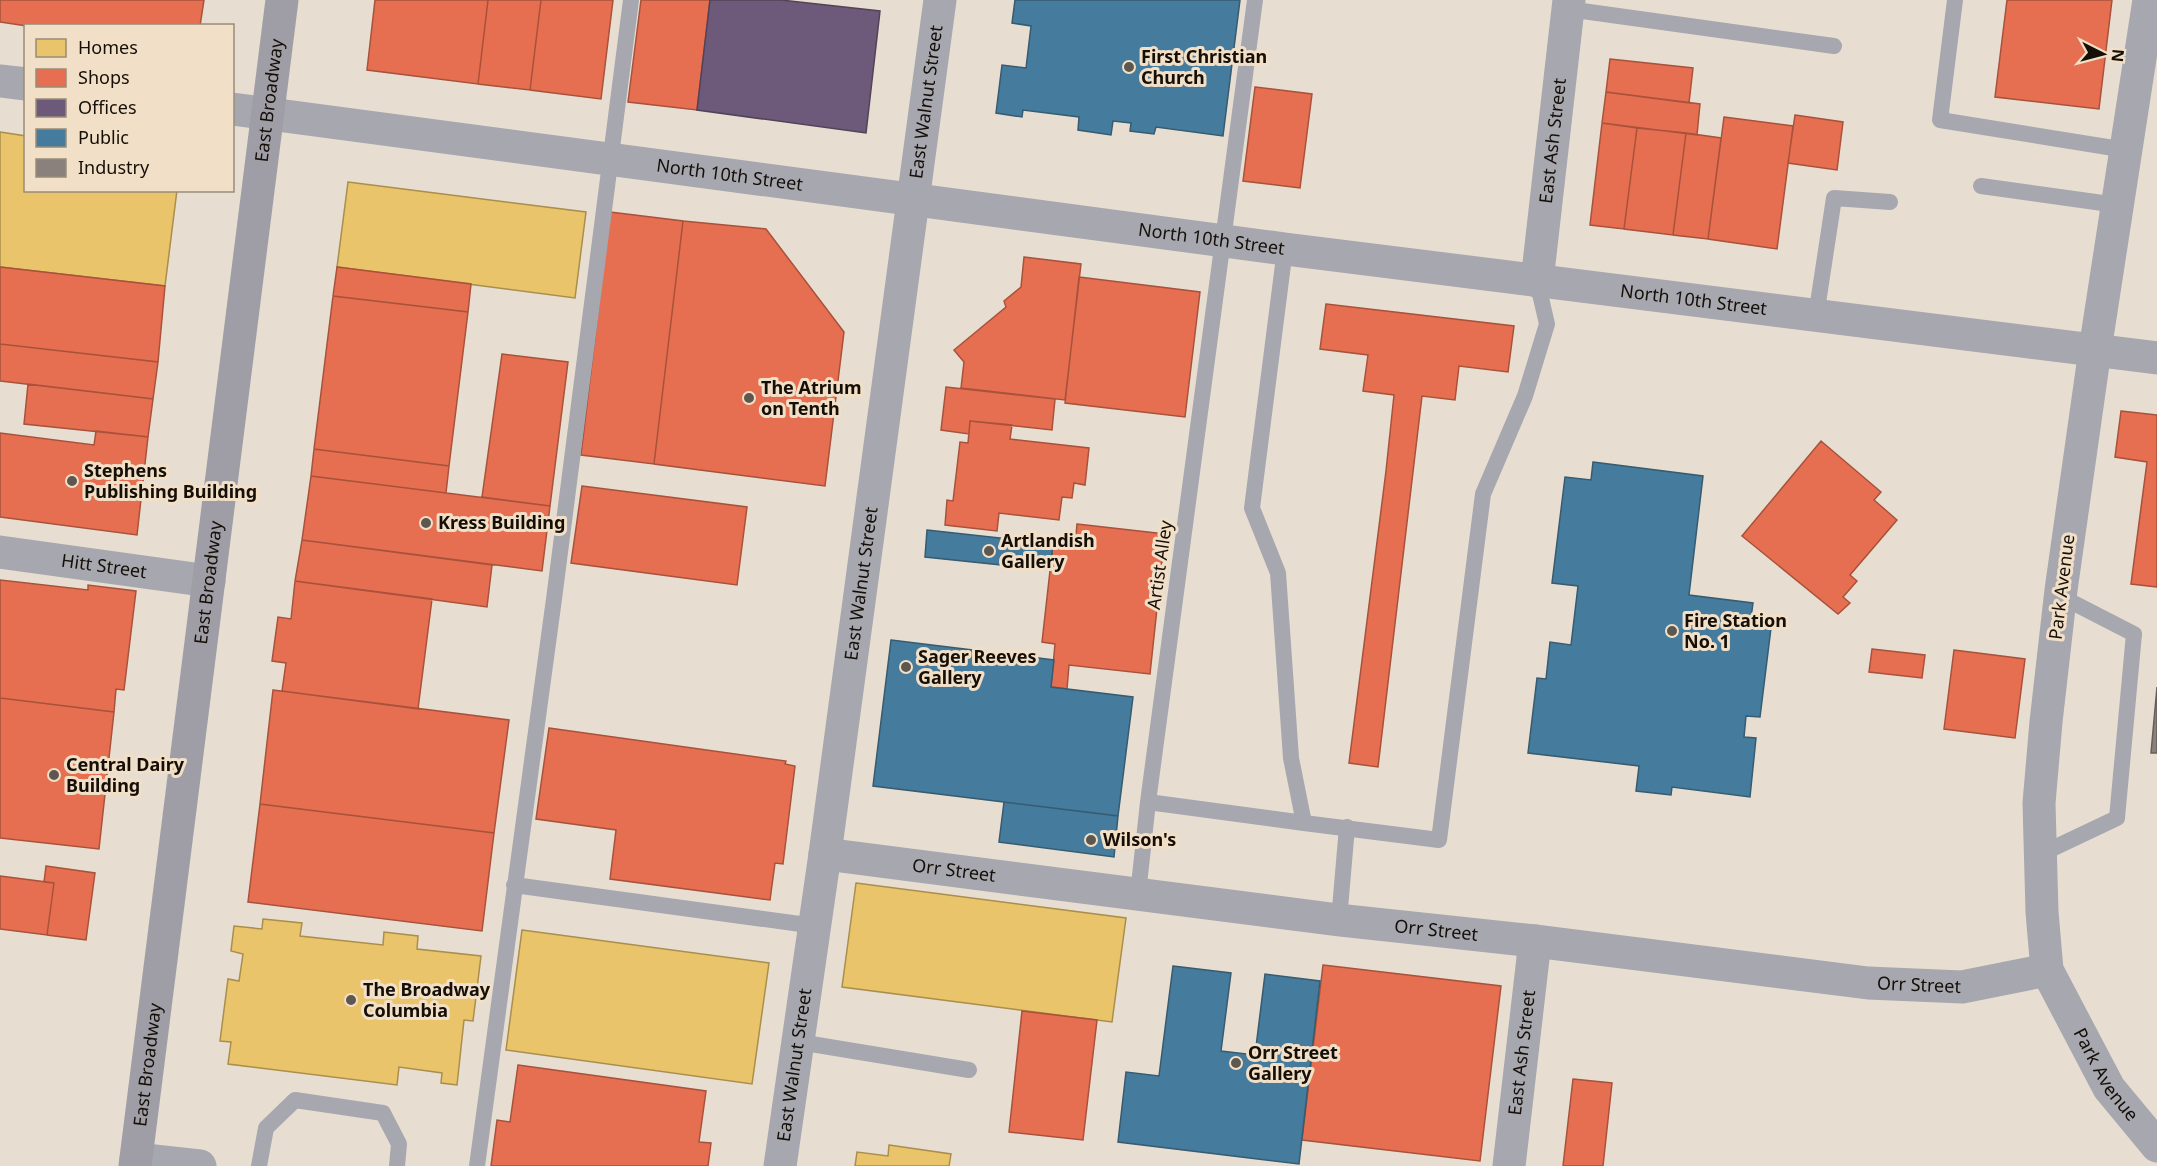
<svg xmlns="http://www.w3.org/2000/svg" width="2157" height="1166" font-family="'Noto Sans',sans-serif">
<rect width="100%" height="100%" fill="#e7ded1"/>
<path fill="#e9c46a" stroke="#a98e4c" stroke-width="1.5" d="M0,132L26,136V190H177L165,286L0,267Z
M348,182L586,212L575,298L337,267Z
M856,883L1126,918L1112,1022L842,987Z
M263,919L302,923L300,936L383,945L384,932L418,936L417,949L481,956L473,1021L464,1020L457,1085L441,1083L442,1073L399,1067L397,1085L228,1064L231,1042L220,1041L228,979L239,981L243,954L231,951L234,926L262,929Z
M522,930L769,963L752,1084L506,1050Z
M889,1145L951,1154L949,1166H855L857,1152L888,1156Z"/>
<path fill="#e76f51" stroke="#a8523b" stroke-width="1.5" d="M0,0H204L200,26H27L0,22Z
M375,0H488L478,84L367,70Z
M488,0H541L530,90L478,84Z
M541,0H613L601,99L530,90Z
M641,0H710L697,110L628,102Z
M2007,0H2112L2099,109L1995,97Z
M1610,59L1693,68L1689,103L1606,92Z
M1255,87L1312,94L1300,188L1243,181Z
M1606,92L1700,104L1697,135L1602,123Z
M1795,115L1843,122L1837,170L1788,163Z
M1724,117L1793,126L1777,249L1708,239Z
M1602,123L1637,128L1624,229L1590,225Z
M1637,128L1686,133L1673,235L1624,229Z
M1686,133L1721,138L1708,239L1673,235Z
M610,212L683,221L654,464L581,455Z
M683,221L766,229L844,332L825,486L654,464Z
M1024,257L1081,264L1065,400L961,388L964,362L954,350L1006,307L1004,301L1021,287Z
M0,267L165,286L158,362L0,344Z
M337,267L471,284L468,312L333,296Z
M1079,277L1200,292L1185,417L1065,403Z
M333,296L468,312L449,466L314,449Z
M1326,304L1514,326L1508,372L1459,366L1455,400L1422,396L1378,767L1349,763L1386,471L1394,395L1363,391L1368,355L1320,349Z
M0,344L158,362L153,399L0,381Z
M502,354L568,362L550,506L482,497Z
M28,384L153,399L148,437L24,424Z
M946,387L1055,399L1052,430L970,421L969,434L941,430Z
M2121,411L2157,415V587L2131,584L2147,462L2115,457Z
M970,421L1012,425L1010,439L1089,448L1085,485L1074,483L1072,498L1062,497L1059,520L999,513L997,531L945,525L947,500L953,501L960,442L968,443Z
M96,431L148,437L137,535L0,517V433L94,445Z
M1821,441L1881,492L1874,500L1897,520L1850,575L1857,581L1843,597L1850,603L1838,614L1742,536Z
M314,449L449,466L446,493L311,476Z
M311,476L550,506L542,571L302,540Z
M582,486L747,507L737,585L571,563Z
M1077,524L1165,534L1150,674L1069,665L1067,689L1051,687L1055,644L1042,642L1053,544L1075,547Z
M302,540L492,565L487,607L295,581Z
M0,580L88,590V585L136,591L124,690L116,689L114,712L0,698Z
M295,581L432,599L418,709L282,691L286,663L272,661L278,617L291,619Z
M1872,649L1925,655L1922,678L1869,672Z
M1954,650L2025,659L2015,738L1944,729Z
M273,690L509,720L494,833L260,804Z
M0,698L114,712L99,849L0,838Z
M549,728L786,761L785,764L795,766L783,864L775,863L770,900L610,879L616,830L536,819Z
M260,804L494,833L482,931L248,902Z
M46,866L95,873L86,940L47,935L54,883L44,882Z
M0,876L54,883L47,935L0,929Z
M1323,965L1501,986L1480,1161L1302,1140Z
M1022,1011L1097,1020L1083,1140L1009,1132Z
M518,1065L706,1091L699,1142L711,1143L708,1166H491L497,1120L510,1122Z
M1573,1079L1612,1083L1603,1166H1563Z"/>
<path fill="#6d597a" stroke="#534358" stroke-width="1.5" d="M710,0H781L880,11L866,133L697,110Z"/>
<path fill="#457b9d" stroke="#375b70" stroke-width="1.5" d="M1015,0H1240L1223,136L1156,127L1154,134L1130,131L1131,123L1113,121L1111,135L1078,130L1079,117L1023,110L1022,117L996,113L1002,65L1026,68L1031,26L1012,23Z
M1593,462L1703,476L1689,595L1753,603L1751,618L1772,620L1760,717L1746,716L1744,737L1756,738L1750,797L1672,787L1671,795L1636,791L1639,766L1528,753L1537,678L1546,679L1550,642L1571,645L1578,586L1552,583L1565,477L1591,480Z
M927,530L1053,544L1050,570L925,557Z
M891,640L1054,660L1051,687L1133,697L1118,816L873,786Z
M1004,802L1118,816L1114,857L999,842Z
M1173,966L1231,973L1221,1051L1255,1055L1265,974L1320,981L1299,1164L1118,1142L1126,1072L1159,1076Z"/>
<path fill="#8a817c" stroke="#675f59" stroke-width="1.5" d="M2157,687V753H2151Z"/>
<g fill="none" stroke-linecap="round" stroke-linejoin="round">
<path stroke="#a6a7af" stroke-width="16" d="M1955,0L1940,120L2126,150
M1568,9L1834,46
M1981,186L2117,205
M1285,249L1252,508L1278,573L1291,758L1304,823L1439,840L1483,494L1525,396L1547,324L1537,281
M1816,316L1834,198L1890,202
M1148,802L1304,823
M2041,854L2117,818L2134,634L2060,596
M514,885L815,926
M1138,894L1148,802L1255,0
M1339,920L1347,827
M799,1042L969,1070
M259,1166L266,1128L295,1100L383,1113L399,1144L397,1166
M477,1166L554,599L631,0"/>
<g stroke="#a6a7af" stroke-width="33">
<path id="s1" d="M2149,0L2095,350L2061,590L2046,722L2039,803L2042,912L2047,970L2109,1088L2157,1146"/>
<path d="M0,81L26,84"/>
<path id="s2" d="M232,109L1285,249L2157,358"/>
<path id="s3" d="M1537,281L1569,0"/>
<path id="s4" d="M825,854L1339,920L1535,941L1868,983L1962,987L2047,970"/>
<path d="M136,1159L200,1166"/>
<path id="s5" d="M780,1166L825,854L940,0"/>
<path id="s6" d="M1509,1166L1535,941"/>
</g>
<path stroke="#a6a7af" stroke-width="33" id="s7" d="M0,552L209,581"/>
<path stroke="#9f9ea6" stroke-width="33" id="s8" d="M135,1166L282,0"/>
</g>
<g fill="#5e574e" stroke="#f1dfc7" stroke-width="2">
<circle cx="1129" cy="67" r="6"/>
<circle cx="749" cy="398" r="6"/>
<circle cx="72" cy="481" r="6"/>
<circle cx="426" cy="523" r="6"/>
<circle cx="989" cy="551" r="6"/>
<circle cx="1672" cy="631" r="6"/>
<circle cx="906" cy="667" r="6"/>
<circle cx="54" cy="775" r="6"/>
<circle cx="1091" cy="840" r="6"/>
<circle cx="351" cy="1000" r="6"/>
<circle cx="1236" cy="1063" r="6"/>
</g>
<g text-anchor="middle" stroke-width="6" stroke-linejoin="round" paint-order="stroke">
<g font-size="18" font-weight="bold" fill="#150f07" stroke="#f1dfc7" text-anchor="start">
<text x="1141" y="63">First Christian<tspan x="1141" dy="21">Church</tspan></text>
<text x="761" y="394">The Atrium<tspan x="761" dy="21">on Tenth</tspan></text>
<text x="84" y="477">Stephens<tspan x="84" dy="21">Publishing Building</tspan></text>
<text x="438" y="529">Kress Building</text>
<text x="1001" y="547">Artlandish<tspan x="1001" dy="21">Gallery</tspan></text>
<text x="1684" y="627">Fire Station<tspan x="1684" dy="21">No. 1</tspan></text>
<text x="918" y="663">Sager Reeves<tspan x="918" dy="21">Gallery</tspan></text>
<text x="66" y="771">Central Dairy<tspan x="66" dy="21">Building</tspan></text>
<text x="1103" y="846">Wilson's</text>
<text x="363" y="996">The Broadway<tspan x="363" dy="21">Columbia</tspan></text>
<text x="1248" y="1059">Orr Street<tspan x="1248" dy="21">Gallery</tspan></text>
</g>
<g font-size="18" fill="#150f07" stroke="#f1dfc7">
<text dy="6" stroke="none"><textPath href="#s8" startOffset="1074">East Broadway</textPath></text>
<text dy="6" stroke="none"><textPath href="#s5" startOffset="1074">East Walnut Street</textPath></text>
<text dy="6" stroke="none"><textPath href="#s3" startOffset="141">East Ash Street</textPath></text>
<text dy="6" stroke="none"><textPath href="#s2" startOffset="502">North 10th Street</textPath></text>
<text dy="6" stroke="none"><textPath href="#s2" startOffset="988">North 10th Street</textPath></text>
<text dy="6" stroke="none"><textPath href="#s2" startOffset="1474">North 10th Street</textPath></text>
<text transform="translate(1160 565) rotate(-82)" y="6">Artist Alley</text>
<text dy="6" stroke="none"><textPath href="#s7" startOffset="105">Hitt Street</textPath></text>
<text dy="6" stroke="none"><textPath href="#s8" startOffset="588">East Broadway</textPath></text>
<text dy="6" stroke="none"><textPath href="#s5" startOffset="588">East Walnut Street</textPath></text>
<text transform="translate(2062 587) rotate(-83)" y="6">Park Avenue</text>
<text dy="6" stroke="none"><textPath href="#s4" startOffset="130">Orr Street</textPath></text>
<text dy="6" stroke="none"><textPath href="#s4" startOffset="616">Orr Street</textPath></text>
<text dy="6" stroke="none"><textPath href="#s4" startOffset="1102">Orr Street</textPath></text>
<text dy="6" stroke="none"><textPath href="#s6" startOffset="114">East Ash Street</textPath></text>
<text dy="6" stroke="none"><textPath href="#s8" startOffset="102">East Broadway</textPath></text>
<text dy="6" stroke="none"><textPath href="#s5" startOffset="102">East Walnut Street</textPath></text>
<text dy="6" stroke="none"><textPath href="#s1" startOffset="1098">Park Avenue</textPath></text>
</g>
</g>
<rect x="24" y="24" width="210" height="168" fill="#f1dfc7" stroke="#998c7a" stroke-width="1.5"/>
<rect x="36" y="39" width="30" height="18" fill="#e9c46a" stroke="#998c7a" stroke-width="1.5"/>
<text x="78" y="54" font-size="18" fill="#150f07">Homes</text>
<rect x="36" y="69" width="30" height="18" fill="#e76f51" stroke="#998c7a" stroke-width="1.5"/>
<text x="78" y="84" font-size="18" fill="#150f07">Shops</text>
<rect x="36" y="99" width="30" height="18" fill="#6d597a" stroke="#998c7a" stroke-width="1.5"/>
<text x="78" y="114" font-size="18" fill="#150f07">Offices</text>
<rect x="36" y="129" width="30" height="18" fill="#457b9d" stroke="#998c7a" stroke-width="1.5"/>
<text x="78" y="144" font-size="18" fill="#150f07">Public</text>
<rect x="36" y="159" width="30" height="18" fill="#8a817c" stroke="#998c7a" stroke-width="1.5"/>
<text x="78" y="174" font-size="18" fill="#150f07">Industry</text>
<g transform="translate(2103 54) rotate(96)" stroke="#f1dfc7" stroke-width="4.5" paint-order="stroke">
<path d="M0-4.5L10 22L0 15L-10 22Z" fill="#150f07"/>
<text y="-9" font-size="16" font-weight="bold" text-anchor="middle" fill="#150f07">N</text>
</g>
</svg>
